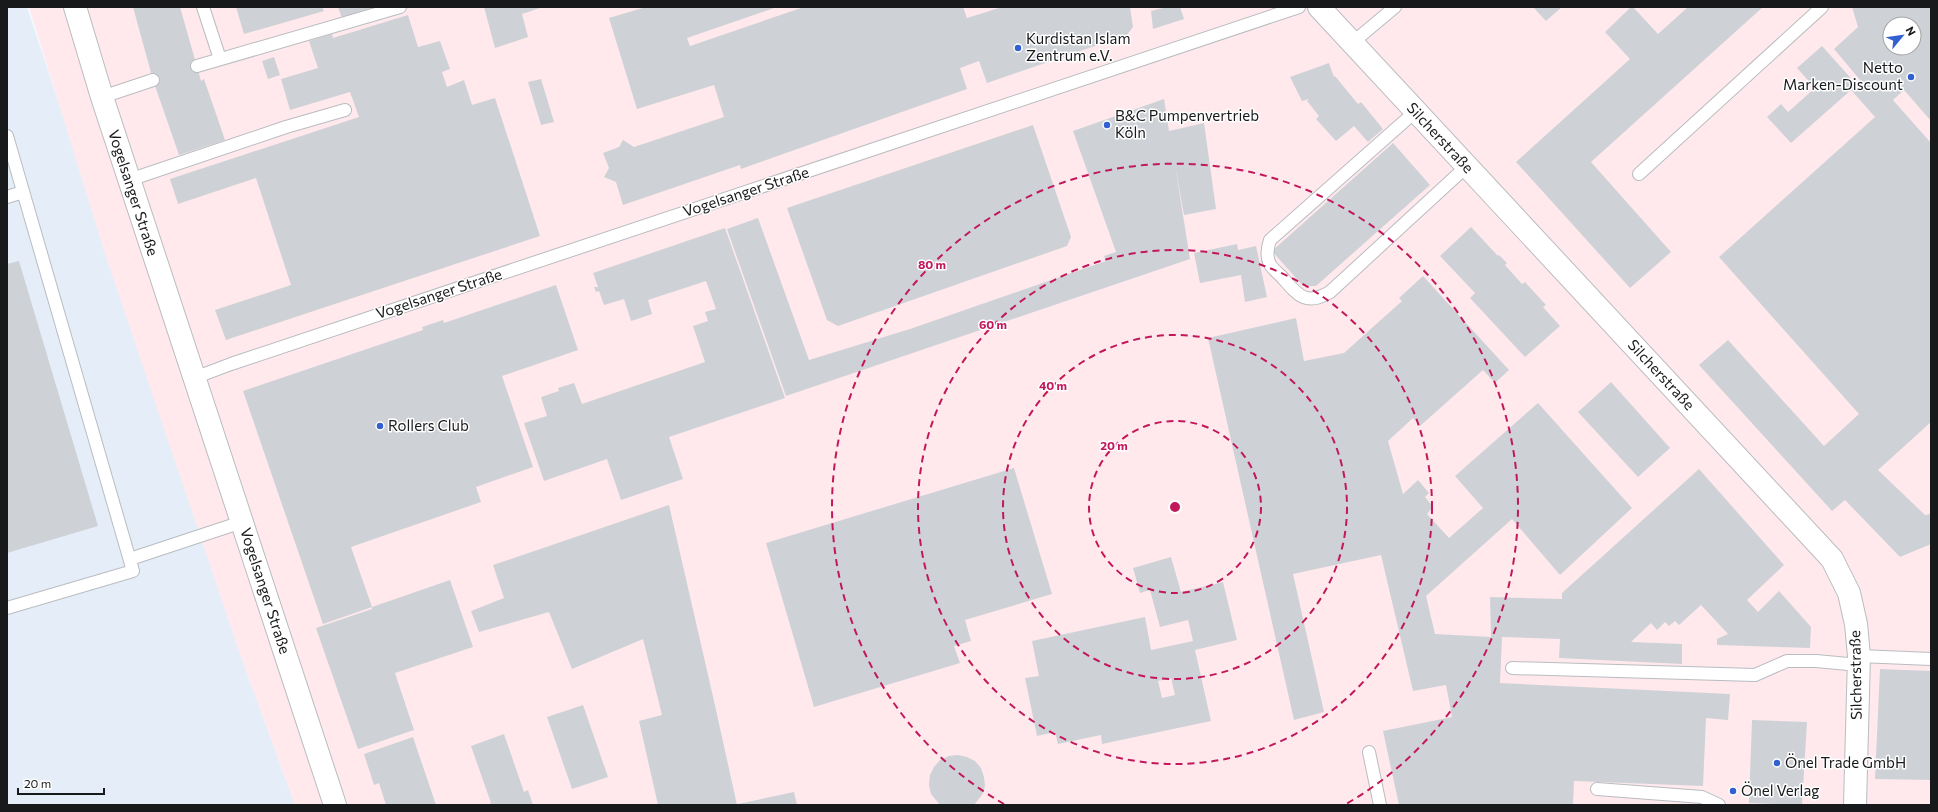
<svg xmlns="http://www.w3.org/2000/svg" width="1938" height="812" font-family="Commissioner,sans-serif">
<rect width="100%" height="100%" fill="#f5f9fe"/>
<path fill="#e5eef8" d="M7,7H27L239,651L295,805H7Z"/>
<path fill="#ffe9ec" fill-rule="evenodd" d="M29,7H1931V805H295L239,651L105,254ZM1890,24H1914V48H1890Z"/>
<path fill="#ced2d7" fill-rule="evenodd" d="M133,7H180L201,81L204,79L225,140L179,155L153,80Z
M236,7H322L324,11L244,34Z
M338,7H374L342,18Z
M484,7H543L522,14L528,37L495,48Z
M646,7H777L687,38L690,46L804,7H963L967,18L1002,7H1130L1133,27L1127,35L987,83L979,61L960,68L967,89L741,169L740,165L623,205L616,182L604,177L609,168L603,153L619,147L623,140L634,147L724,117L714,85L637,109L609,18Z
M1167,7H1180L1184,19L1153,29L1151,11Z
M1533,7H1562L1546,21Z
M1631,7H1633L1658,34L1688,7H1763L1591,162L1671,252L1630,288L1516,162L1630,59L1605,32Z
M1852,7H1931V121L1904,90L1893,100L1931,143V422L1878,470L1925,515L1931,514V544L1900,557L1845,500L1832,511L1699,365L1728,340L1824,446L1859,414L1719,257L1875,117L1851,90L1791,143L1767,117L1781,104L1788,112L1815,88L1797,68L1822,46L1857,85L1861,81L1834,49L1858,27ZM1890,24H1914V48H1890Z
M408,15L418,47L440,41L450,69L442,72L447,87L464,80L472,105L495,98L540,236L226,340L215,310L291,285L256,178L178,204L170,179L359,117L350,92L290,110L281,79L318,68L309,41L332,34L333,38Z
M274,57L280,75L268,79L262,61Z
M1329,63L1334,77L1335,76L1358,104L1361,102L1383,129L1368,142L1354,126L1336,141L1316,119L1319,116L1307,101L1309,99L1302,101L1290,77Z
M541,79L554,122L541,125L528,82Z
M1164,99L1169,131L1204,123L1216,209L1184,215L1175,165L1190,259L786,396L727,229L758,218L809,360L910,329L1106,261L1104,256L1116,252L1073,131Z
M1033,125L1071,237L1067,246L838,326L827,320L787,208Z
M1393,143L1430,185L1316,286H1303L1272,251Z
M1471,227L1498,256L1499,255L1507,263L1505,265L1522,284L1525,282L1546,305L1543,307L1560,326L1525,357L1470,298L1475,293L1440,256Z
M725,228L785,398L669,437L683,479L621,500L607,459L544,481L524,423L547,416L541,397L559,391L558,388L574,383L582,404L705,362L693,326L708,321L705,312L716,309L706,281L648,300L652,314L631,321L624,299L604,305L599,291L596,292L594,287H598L593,273Z
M1237,244L1238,250L1256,246L1267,297L1245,302L1241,275L1200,283L1194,253Z
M19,261L98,526L7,553V264Z
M1423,276L1509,370L1495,383L1483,370L1420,426L1413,418L1388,441L1403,494L1418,480L1429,493L1425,497L1433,507L1427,514L1449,538L1483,508L1455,476L1538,403L1632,508L1560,575L1512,519L1426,596L1435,634L1491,637L1490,597L1562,599V593L1699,469L1784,565L1747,600L1758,612L1779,591L1811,627L1810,648L1717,645V639L1728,634L1701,605L1679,625L1675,621L1669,626L1665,622L1657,630L1651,623L1631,642L1682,644V664L1559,658L1560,639L1502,637L1500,683L1730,694L1728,720L1706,718L1703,786L1574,781L1573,805H1399L1383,731L1452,717L1446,685L1413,691L1381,555L1293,574L1324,712L1294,720L1208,338L1296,318L1304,361L1344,353L1402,301L1399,298Z
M556,285L578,350L502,376L533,467L476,487L481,502L351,547L372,607L450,580L473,647L395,673L414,730L358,749L316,628L372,609V607L323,624L243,391L423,330L422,327L443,320L444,323Z
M1611,382L1670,448L1638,477L1578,412Z
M1014,468L1052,594L965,620L971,641L954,646L960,663L814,707L766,543Z
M669,505L714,701L737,805H658L639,721L662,715L643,639L572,669L549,612L479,632L471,611L504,598L493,565Z
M1171,557L1181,592L1223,582L1237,640L1195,650L1211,721L1102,744L1101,735L1058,744L1055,732L1037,736L1025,678L1039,676L1032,641L1145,617L1151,650L1193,641L1188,620L1160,627L1150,590L1140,593L1133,568ZM1171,678L1175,695L1162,698L1158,681Z
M1880,669L1931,671V780L1875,779Z
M583,705L608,777L572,789L547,717Z
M1752,720L1807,722L1802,805L1749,803Z
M504,734L524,792L528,790L533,805H488L491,803L471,746Z
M413,737L436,805H386L379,783L374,785L364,754Z
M958,755L967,757L975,761L981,768L984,777L985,786L982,795L974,805H940L931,794L929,785L930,775L934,767L940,760L949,756Z
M794,792L797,805H738V804Z"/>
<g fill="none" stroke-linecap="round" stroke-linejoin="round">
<g stroke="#b9bcc1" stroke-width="14">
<path id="service" d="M203,7L220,59
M1352,43L1395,7
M197,66L400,7
M102,97L153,80
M1416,111L1270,240C1268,246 1266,255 1269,262C1270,267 1277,272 1281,276C1297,294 1305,307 1330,292L1467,166
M7,136L133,571L7,608
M1639,174L1822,7
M129,180L286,127L345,110
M7,197L23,192
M194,378L231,364L1299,7
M130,559L242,522
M1859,656L1931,659
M1512,668L1755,675L1787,661H1816L1859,665
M1369,752L1380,805
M1597,789L1702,797L1719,805"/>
</g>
<g stroke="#b9bcc1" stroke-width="24">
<path id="minor" d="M1319,7L1832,559L1849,593L1856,624L1859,656L1855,805"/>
</g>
<g stroke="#b9bcc1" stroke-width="24">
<path id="tertiary" d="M75,7L102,97L335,805"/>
</g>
<use href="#service" stroke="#fff" stroke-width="12"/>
<use href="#minor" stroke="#fff" stroke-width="22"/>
<use href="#tertiary" stroke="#fff" stroke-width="22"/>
</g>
<g fill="none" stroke="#c2185b" stroke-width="2" stroke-dasharray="7 5">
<circle cx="1175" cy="507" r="86"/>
<circle cx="1175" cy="507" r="172"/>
<circle cx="1175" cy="507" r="257"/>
<path d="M1004 804A343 343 0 1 1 1346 804"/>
</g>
<g fill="#3260d0" stroke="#fff" stroke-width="1.5">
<circle cx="1018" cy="48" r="4"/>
<circle cx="1911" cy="77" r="4"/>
<circle cx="1107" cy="125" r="4"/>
<circle cx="380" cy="426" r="4"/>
<circle cx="1777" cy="763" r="4"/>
<circle cx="1733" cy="791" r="4"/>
</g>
<g text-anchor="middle" stroke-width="3" stroke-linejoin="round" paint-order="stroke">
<g font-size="15" fill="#18191b" stroke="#fff" text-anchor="start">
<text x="1026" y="44">Kurdistan Islam<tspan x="1026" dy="17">Zentrum e.V.</tspan></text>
<text x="1903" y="73" text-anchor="end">Netto<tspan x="1903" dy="17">Marken-Discount</tspan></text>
<text x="1115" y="121">B&amp;C Pumpenvertrieb<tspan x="1115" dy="17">Köln</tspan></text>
<text x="388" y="431">Rollers Club</text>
<text x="1785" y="768">Önel Trade GmbH</text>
<text x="1741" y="796">Önel Verlag</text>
</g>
<g font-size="15" fill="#18191b" stroke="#fff">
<text transform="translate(1440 138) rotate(47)" y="5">Silcherstraße</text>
<text transform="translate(746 192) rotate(-18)" y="5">Vogelsanger Straße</text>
<text transform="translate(133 193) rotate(72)" y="5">Vogelsanger Straße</text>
<text transform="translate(439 294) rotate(-18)" y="5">Vogelsanger Straße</text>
<text transform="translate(1661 375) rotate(47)" y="5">Silcherstraße</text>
<text transform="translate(265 591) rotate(72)" y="5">Vogelsanger Straße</text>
<text transform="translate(1856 675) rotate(-91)" y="5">Silcherstraße</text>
</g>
</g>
<circle cx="1175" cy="507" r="6" fill="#c2185b" stroke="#fff" stroke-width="2"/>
<g font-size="12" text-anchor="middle" font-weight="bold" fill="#c2185b" stroke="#fff" stroke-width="3" stroke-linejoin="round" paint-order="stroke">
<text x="932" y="269">80 m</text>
<text x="993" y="329">60 m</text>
<text x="1053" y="390">40 m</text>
<text x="1114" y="450">20 m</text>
</g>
<rect width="1938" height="812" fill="none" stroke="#18191b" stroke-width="16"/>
<g transform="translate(1902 36) rotate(61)"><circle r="19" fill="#ffffff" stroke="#a3a3a4"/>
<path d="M0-3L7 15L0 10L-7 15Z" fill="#3260d0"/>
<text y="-6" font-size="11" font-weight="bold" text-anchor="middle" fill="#18191b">N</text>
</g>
<path d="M18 788v6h86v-6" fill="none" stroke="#18191b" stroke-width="2"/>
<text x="24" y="788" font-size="12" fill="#18191b" stroke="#ffffff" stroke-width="3" paint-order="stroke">20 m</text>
</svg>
